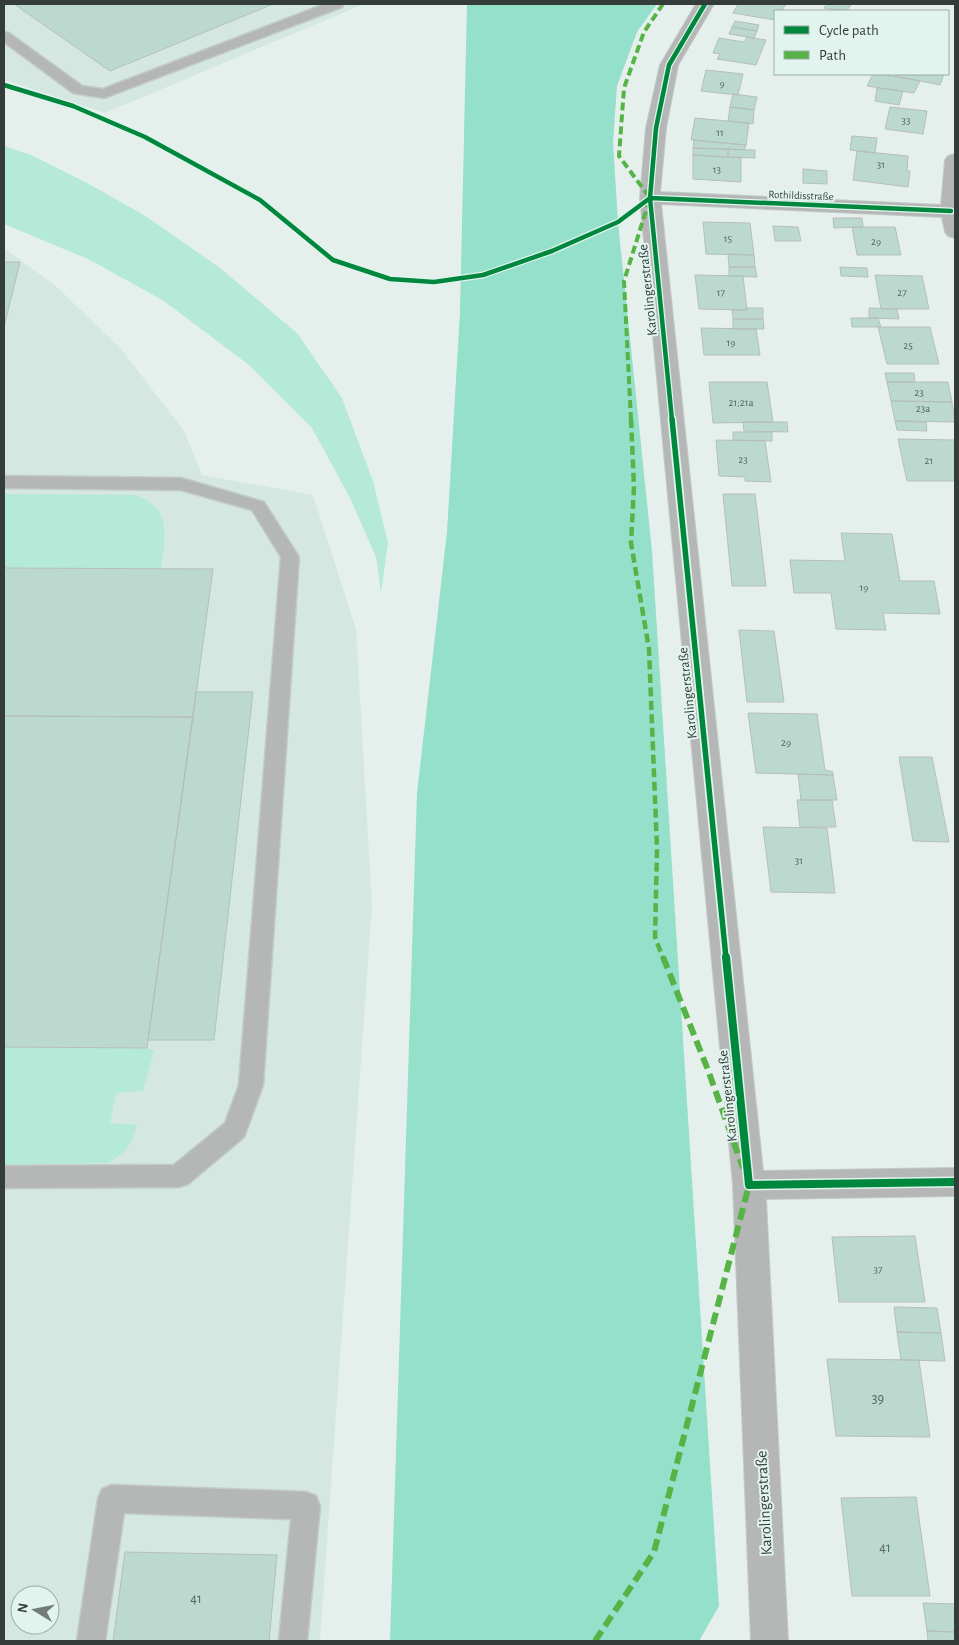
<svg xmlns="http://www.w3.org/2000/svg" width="959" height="1645" font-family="'Alegreya Sans',sans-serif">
<rect width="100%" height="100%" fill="#e5f0ec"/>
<path fill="#d4e8e1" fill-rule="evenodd" d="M4,4H364L105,113L4,80Z
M4,248L55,285L122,350L184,431L202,475L313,495L356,629L372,905L320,1641H4ZM20,1595H50V1625H20Z"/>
<path fill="#b5e9d8" d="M4,146L31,155L87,183L144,215L220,268L297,333L342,398L373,481L388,543L381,593L376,557L350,498L312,428L249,365L164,301L90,260L4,224Z
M4,494L136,495C173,509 165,536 161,568H4Z
M4,1047L147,1048L154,1051L143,1091L116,1093L110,1123L137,1125C131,1145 127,1152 108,1163L4,1165Z"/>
<path fill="#94e0ca" d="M467,4H657L637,32L617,86L613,143L618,222L652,551L719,1606L699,1641H390L417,793L447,532L460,312Z"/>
<path fill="#bcd9d0" stroke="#b6bebc" d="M14,4H273L110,71Z
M738,4H777L785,5L782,11H775V20L733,13Z
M827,4H852L846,11L824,8Z
M735,21L759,25L757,31L732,27Z
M732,27L757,31L754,38L729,34Z
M747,37L766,40L756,65L717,59L720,54L713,53L719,38L744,42Z
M706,70L743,74L738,95L701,91Z
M873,74H880L920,81L914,93L867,86Z
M896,74H944L940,85L895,76Z
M877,88L903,91L899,105L875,101Z
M733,94L757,97L754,110L730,107Z
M730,107L754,110L753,124L728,121Z
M890,107L927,111L923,134L885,129Z
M695,118L749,123L746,145L691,140Z
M852,136L877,138L875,153L850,150Z
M694,140L746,145L744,150L693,148Z
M693,148L728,149V157L693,155Z
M728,149L755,150V158L728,157Z
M857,151L908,156L907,171H910L908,187L853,180Z
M693,155L741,158V182L693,179Z
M803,169L827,171V184L803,183Z
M833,218H862L863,227L834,228Z
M703,222L750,223L754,255L706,254Z
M773,226L798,227L801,241H775Z
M852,227H895L901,255H857Z
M728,254L754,255L755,267H729Z
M4,262H20L4,327Z
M729,267H755L757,277L729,276Z
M840,267L867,268L868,277L841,276Z
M695,275L743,276L747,310L699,309Z
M875,275L922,276L929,309H881Z
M747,308H763V319H733L732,310H747Z
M869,308L897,309L899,319L869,318Z
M851,318H878L881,327H852Z
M733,319H763L764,329H733Z
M878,327H930L939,364H887Z
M701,328L756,329L760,355H704Z
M885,373H914L915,382H887Z
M709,382H767L773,422L713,423Z
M887,382H948L952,402L891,401Z
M891,401L952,402L955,422L895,421Z
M895,421L926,422L927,431L897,430Z
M743,422H787L788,432L744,431Z
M733,432H772V441L733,440Z
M898,439L955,440V481H907Z
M716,440L765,441L771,482L745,481V477L719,476Z
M723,494H755L766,586H732Z
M841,533L892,534L900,581H934L940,614L883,613L886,630L836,629L831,593H794L790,560L845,561Z
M4,568L213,569L193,717L4,716Z
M739,630L774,631L784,702H747Z
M196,692H253L214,1040H148Z
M748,713L817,714L825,770L833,772V775L756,773Z
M4,716L193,717L147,1048L4,1047Z
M899,757H932L949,842L913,841Z
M798,774L833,775L837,800H801Z
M797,800H832L836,827H800Z
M763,827L827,828L835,893L771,892Z
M915,1236L925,1302H839L832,1237Z
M894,1307L937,1308L941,1333L897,1332Z
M897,1332L941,1333L945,1361L901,1360Z
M827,1359L919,1360L930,1437L836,1436Z
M916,1497L930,1596H852L841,1498Z
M125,1552L277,1555L269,1641H113Z
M923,1603L955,1604V1632L927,1631Z
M927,1631L955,1632V1641H928Z"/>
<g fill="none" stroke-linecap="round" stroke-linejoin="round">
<g stroke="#c3cbc8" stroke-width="3">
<path id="lane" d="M325,4H344L342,7L104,98L73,93L4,42V32L9,33L82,86L103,89Z
M4,476L181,478L264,502L299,557L263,1085L244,1137L188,1184L179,1187L4,1188V1166L174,1165L225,1123L239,1085L281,557L252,510L181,490L4,488Z
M112,1485L306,1492L316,1496L320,1506L307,1641H279L291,1519L124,1513L105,1641H77L98,1499L102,1489Z"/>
</g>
<g stroke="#c3cbc8" stroke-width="2">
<path id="street" d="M696,4H714L678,65L666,128L660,192L941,205L945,160L948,156L955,154V238L948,236L945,232L942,217L661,204L763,1171L955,1168V1196L766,1199L788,1641H751L733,1185L640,198L646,128L660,65Z"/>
</g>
<use href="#lane" fill="#b4b7b6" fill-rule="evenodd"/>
<use href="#street" fill="#b4b7b6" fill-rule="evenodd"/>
<path stroke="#56b346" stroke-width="4" stroke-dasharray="8 4" stroke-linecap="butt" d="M631,420L624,281L650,198L619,156L624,88L644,32L663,4"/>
<path stroke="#56b346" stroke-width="4.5" stroke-dasharray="9 4.5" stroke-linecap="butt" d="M631,419L634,487L631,543L649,649L657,849L655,937L663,958"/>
<path stroke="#56b346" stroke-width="6" stroke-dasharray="12 6" stroke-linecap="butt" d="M663,957L708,1070L743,1168
M595,1641L654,1552L749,1185L747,1182"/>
<g stroke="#e1f4ed" stroke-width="7">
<path id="cycleway-far2" d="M4,85L73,106L145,137L260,200L333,260L390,279L434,282L483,275L552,251L618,222L650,198
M650,198L951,211
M672,420L650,198L656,128L669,65L705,4"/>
</g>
<g stroke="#e1f4ed" stroke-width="9">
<path id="cycleway-far1" d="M672,419L726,958"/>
</g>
<g stroke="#e1f4ed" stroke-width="11">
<path id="cycleway" d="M726,957L749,1185L955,1182"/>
</g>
<use href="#cycleway-far2" stroke="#00873e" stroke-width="4.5"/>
<use href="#cycleway-far1" stroke="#00873e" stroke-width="5.5"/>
<use href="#cycleway" stroke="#00873e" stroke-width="8"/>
</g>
<g text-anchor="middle" stroke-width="4" stroke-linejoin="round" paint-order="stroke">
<g font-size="11" fill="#576460">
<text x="722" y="87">9</text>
<text x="906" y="124">33</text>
<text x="720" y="136">11</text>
<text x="881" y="168">31</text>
<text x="717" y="173">13</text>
<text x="728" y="242">15</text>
<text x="876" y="245">29</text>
<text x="721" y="296">17</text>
<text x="902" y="296">27</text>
<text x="731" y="346">19</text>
<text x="908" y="349">25</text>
<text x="919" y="396">23</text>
<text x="741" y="406">21;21a</text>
<text x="923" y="412">23a</text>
<text x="743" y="463">23</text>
<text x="929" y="464">21</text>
<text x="864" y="591">19</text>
<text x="786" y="746">29</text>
<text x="799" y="864">31</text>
<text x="878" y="1273">37</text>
</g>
<g font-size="11" fill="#353d3a" stroke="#e1f4ed">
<text transform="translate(801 195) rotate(2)" y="4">Rothildisstraße</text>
</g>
<g font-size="14" fill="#353d3a" stroke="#e1f4ed">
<text transform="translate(647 290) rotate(-96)" y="5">Karolingerstraße</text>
<text transform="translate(687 693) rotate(-96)" y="5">Karolingerstraße</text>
<text transform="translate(727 1096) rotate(-96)" y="5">Karolingerstraße</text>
</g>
<g font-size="14" fill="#576460">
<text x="878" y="1403">39</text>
<text x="885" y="1552">41</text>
<text x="196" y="1603">41</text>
</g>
<g font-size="16" fill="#353d3a" stroke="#e1f4ed">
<text transform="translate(763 1503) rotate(-93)" y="6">Karolingerstraße</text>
</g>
</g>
<rect width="959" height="1645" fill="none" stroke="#353d3a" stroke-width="10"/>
<rect x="774" y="10" width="175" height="65" fill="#e1f4ed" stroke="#9caba5"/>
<rect x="784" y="26" width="25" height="8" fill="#00873e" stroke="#9caba5"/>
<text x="819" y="35" font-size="15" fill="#353d3a">Cycle path</text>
<rect x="784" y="51" width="25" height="8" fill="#56b346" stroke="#9caba5"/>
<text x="819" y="60" font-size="15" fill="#353d3a">Path</text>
<g transform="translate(35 1610) rotate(280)"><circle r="24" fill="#e1f4ed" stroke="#9caba5"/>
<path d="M0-4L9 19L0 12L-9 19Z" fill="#737c78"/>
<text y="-8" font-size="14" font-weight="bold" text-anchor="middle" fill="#353d3a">N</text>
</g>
</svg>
